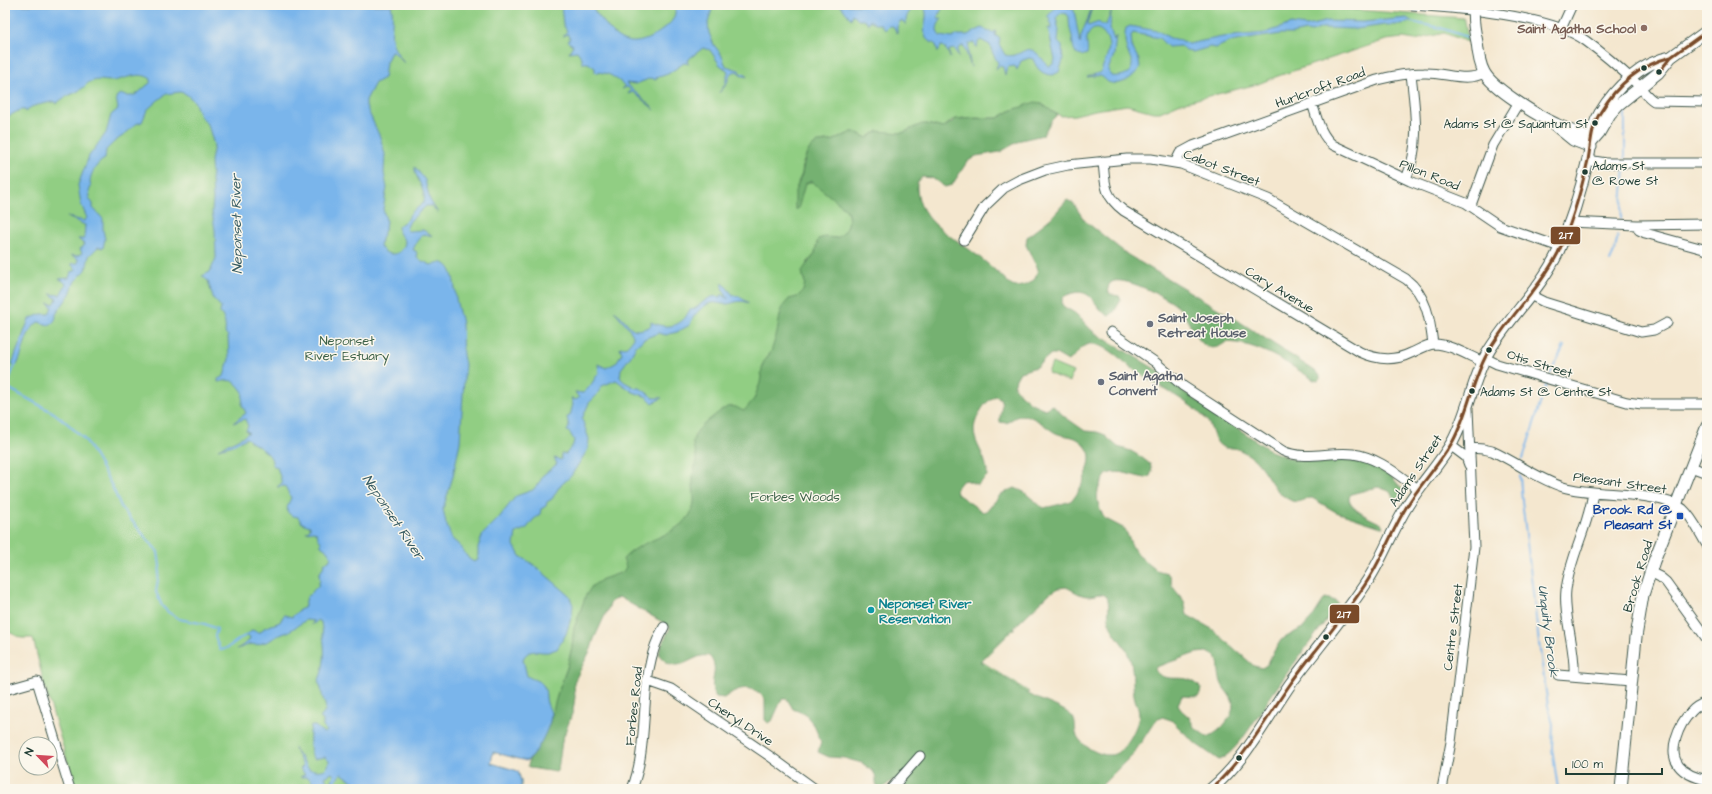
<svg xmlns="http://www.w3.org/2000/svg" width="1712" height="794" font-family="'Architects Daughter',sans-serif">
<rect width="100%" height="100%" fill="#fbf7ec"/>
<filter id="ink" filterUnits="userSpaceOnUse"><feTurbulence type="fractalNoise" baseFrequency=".025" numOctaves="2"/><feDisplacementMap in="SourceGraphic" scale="8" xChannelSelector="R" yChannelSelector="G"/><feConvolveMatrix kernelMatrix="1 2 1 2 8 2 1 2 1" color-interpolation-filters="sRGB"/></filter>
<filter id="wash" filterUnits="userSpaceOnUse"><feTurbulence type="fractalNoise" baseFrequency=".012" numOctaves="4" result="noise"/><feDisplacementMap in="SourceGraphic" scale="16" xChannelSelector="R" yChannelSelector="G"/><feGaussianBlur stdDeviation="0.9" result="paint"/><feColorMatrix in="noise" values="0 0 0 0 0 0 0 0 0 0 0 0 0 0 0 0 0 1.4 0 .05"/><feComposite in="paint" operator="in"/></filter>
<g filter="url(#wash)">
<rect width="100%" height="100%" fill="#f4e7cf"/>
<path fill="#91ce83" stroke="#58865c" d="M5,5H1291L1463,18L1465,21L1468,42L1444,33L1415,40L1403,38L1386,40L1278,76L1258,84L1181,103L1160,112H1153L1127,105L1095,110L1075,115L1061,116L1047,109L1031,104L1010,111L998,118H963L952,120L943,128L927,124L915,127L902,133H874L867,138L858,133L852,132L832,141H825L815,144L807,153L803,163L802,174L798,182L802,191L805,184L807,182H814L846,209C851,219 849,237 835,238C832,239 828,237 825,237L817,242L815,254L807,263L803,275L805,283L803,291L887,538L1015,628L981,661L1029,692L999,732L602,579L582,610L574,628L572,647L567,668L562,681L557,705L529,760H524L493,752L491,763L518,771L521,781V789H76L44,684L33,638H21L5,630Z
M1052,363L1073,372L1069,382L1048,373Z"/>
<path fill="#74b171" stroke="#4a7752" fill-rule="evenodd" d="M1035,102L1041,103L1057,115L1051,121L1043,135L1021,140L1000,152L976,156L967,162L952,185L945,187L932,178L922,177L917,183C915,217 946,233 970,250C985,261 999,273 1012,286C1020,289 1028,284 1035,279L1038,269L1026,245L1027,237L1051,218L1067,200L1073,203L1085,221L1128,255L1237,320L1318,373L1320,376V379L1318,381L1314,380C1287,363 1259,343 1226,342C1200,363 1192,321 1178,307C1169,298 1128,278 1114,281C1111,282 1109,284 1108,287L1109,293L1113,295L1119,296L1121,300L1114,312L1109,316C1093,309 1094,284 1067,295C1062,297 1062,300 1062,305C1066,309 1071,310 1076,314C1083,320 1087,327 1095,333L1157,370L1180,389L1271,451L1292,459L1308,460L1341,458L1357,460L1370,464L1391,476L1404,491C1404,497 1402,499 1396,500L1389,491L1378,487L1351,494C1341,506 1373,520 1382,524L1383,527H1381L1336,512L1312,498C1305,498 1300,504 1292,501C1272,493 1269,473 1254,459C1248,454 1240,449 1233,448C1229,448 1225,449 1221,446C1212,440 1213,426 1205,418C1186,399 1162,389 1140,374C1129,367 1120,357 1109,350C1104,347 1095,343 1089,344C1080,346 1076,357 1068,361L1056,354H1051L1036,367L1020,372L1016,379L1014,386L1016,390L1031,403L1045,409L1052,405L1065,417L1085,431L1097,432L1103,434L1118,447L1131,451L1141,457L1150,464L1152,471L1150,476L1146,478C1131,476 1121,469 1107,474C1094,492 1095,499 1104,518L1125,529L1133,548L1138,555L1156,570L1167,573L1170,576L1172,586L1184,601L1187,615L1212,629L1254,666L1262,668L1268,664L1271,656L1281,640L1304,627L1312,618L1325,598L1336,601L1338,604C1316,635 1292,665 1271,696C1259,713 1238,752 1219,760L1196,744L1171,720L1162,717L1155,721L1134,753L1098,789H1021L1017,786H1010L1008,789H909L897,779C889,780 886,788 879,789L876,785V777L873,771L862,763L844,758L829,757L818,752L821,742L814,725L805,714L793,709L787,699H782L772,721L768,723L765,720V699C752,683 738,687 724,698L716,697C706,683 722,669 709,656C692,652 679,679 659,655C660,645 666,638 670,628L669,626L619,597L611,602L594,639L591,649L574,682L575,697L573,711L562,741L558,770L556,772L530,768L528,766L529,760L537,749L549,725L558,692L567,668L572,647L574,628L586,595L592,586L603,579L623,572L626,567L623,559C643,538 671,539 689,516C698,504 692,491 693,478C693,470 697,464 696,456C696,452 693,449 693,445C692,432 705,423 714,416C719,412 728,404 736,407C738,408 741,410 744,411L754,399L760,383L763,363L771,352L777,333L780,315L783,306L789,299L797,297L803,291L805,283L802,272L804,268L815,254L818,239L825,237L837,238C848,231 852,221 846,209L811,181L805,184L798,209H795V191L802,174L805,158L810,148L818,142L832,141L852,132H855L867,138L878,131L902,133L922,124H927L943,128L956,119L998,118L1010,111ZM995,396L1000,398C1004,406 999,413 1000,422L1006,423C1010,421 1014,417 1019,416C1032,413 1044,426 1054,432C1066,439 1074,432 1086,447C1089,451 1090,454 1090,458C1090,468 1079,494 1072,500C1067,503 1049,507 1043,508L1024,492L1015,488L1001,494L988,510L983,512L957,494L956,489L962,481L966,480L978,485L987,476C988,450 964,440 979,414C983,406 987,401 995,396ZM1066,587C1073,590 1080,596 1088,596C1094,596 1101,592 1106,596C1111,601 1107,615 1109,622C1113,635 1124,643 1129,656C1134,669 1132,682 1134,695C1135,702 1139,708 1139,715C1138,727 1124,755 1110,755C1099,756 1082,746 1077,736C1074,730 1077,722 1072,716C1062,707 1046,703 1034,697C1024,692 1015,685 1006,679C997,673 987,669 980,662L986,654L1050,593L1059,588ZM1206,652C1224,657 1216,668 1221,682C1223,689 1228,692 1231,698C1239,712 1220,733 1207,737L1194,727L1189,717L1181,710L1178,704L1182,696L1198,697L1200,694L1201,688C1184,669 1169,687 1154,670L1156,667L1196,653Z"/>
<path fill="#7ab5eb" stroke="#4c7990" d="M5,5H391C395,18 389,32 393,44C395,51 400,57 404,63L392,50L386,62L384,78L375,83L366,100V106L380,137L385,154L384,173L387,188L383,209L386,220L385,230L381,239L380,246C386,258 404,257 405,241L399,233L398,227C401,223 405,222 408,219C411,214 407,217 411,213C414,209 420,207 423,203C429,194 413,175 415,167L425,180L430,200L438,213L432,206H426L410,221L406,229L408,231L423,230L433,236L423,234L417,241L413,250L416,251L418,259L431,265C435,264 439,261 443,263C456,268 454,292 457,303C458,310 461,317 462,324C463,337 461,351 465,364L460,442L453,476L443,509L446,523L452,539L458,544L469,559L474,562L478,560V547L483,534L498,519L516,496L533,490L541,480L542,476L557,464L554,458L561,460V454H566L573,445L574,440L570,433L567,431L569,427L567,417L570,416L573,404L571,398L575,400L579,398L575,392L583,393C591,387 593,380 599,373L598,364L606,368L616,363L622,353L620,347L625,348C627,346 632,341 633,338C635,334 618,315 614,311C632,322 627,337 651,326V322C662,327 674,329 684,319C686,317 687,314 689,311C691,309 691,310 694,309C704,303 708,294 721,297L722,294L728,299L722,288L723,283L733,295L738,296L749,303C738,299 736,303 727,304C722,305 717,302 711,303C703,305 691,317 690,325L677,332L666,335L658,333L644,339L636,346L631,356L621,369L620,377C623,383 630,384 635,388H640L654,398H662L653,403L647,397L633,392L616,380L602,386L596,396L589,403L582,419L589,439L588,449L571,476L559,487L552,499L547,502L546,506L541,509L540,514L533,520L527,528L516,533L514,545L520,556L534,565L569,595L573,605L572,615L566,634L557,649C554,650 551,651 548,652C538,653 529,647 523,659L527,676C533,680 539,680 543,685C547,691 545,697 547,703C548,707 551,710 551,715C551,725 536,756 526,761L493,752L491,763L518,771L521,781V789H360L355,783L341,773L339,778L336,780V789H331L334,785L332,781L334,775L332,773L325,777L327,782L323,784L313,783L308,777H300L305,774L300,769L303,766L294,748L309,769C318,771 329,772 329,761L325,757L314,759C309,754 309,733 311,726H315L324,733L327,731L323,727V720L320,718C330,707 324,706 322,694C321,689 321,686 318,682C328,660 324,643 321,622L318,620L315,623L311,625L314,621L306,620L288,632L277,636L269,641L256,645L251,644L237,649L249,641L250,637L245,636L253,630L256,632H261L264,628L280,622L284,615L292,617L299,610L304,608L307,597L318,586L320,580L319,575L325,563L329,561L331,557L329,552L321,546V542L318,538L317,533L314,531L306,532L310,529V526L302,523L298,517C284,515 286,508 291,498L285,486L277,487L282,483L277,467L272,465C274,452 254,446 247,438L230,446L218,449L244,436L249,432L246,431L248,426L245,419L233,423L246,413L242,405L243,392C234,380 233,379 218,382V379L224,376L229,359L228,336L225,333C226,327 225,318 220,313L221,307L213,298L208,281L202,276L210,272L216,258L215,230L212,212L213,199L211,161L214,145L209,128L205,121L200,116L194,101L186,94L180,92L166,94L157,101L147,110L142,122L136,124L124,135L114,142L106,150L105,159C97,162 87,178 91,186L89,192L90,196L89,198L93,204V208L103,219V230L105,239L103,248L98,247L89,256L86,270L75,281L70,294L56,314C56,319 55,322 49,325L38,322C24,333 25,349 18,363L17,365L12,364L29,319L41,314H49L52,307L48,303L54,304L57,299L50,294L60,295L66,284L63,281L59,279L69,278L71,272L75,271L76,269L71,264L78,263V259L71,255L77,256L82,253L80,249L84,246V244L78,239H84L85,225L67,217L84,221L87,218L81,204L78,185L89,156L106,133L111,115L118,109L116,97L120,94C136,100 138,92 150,83L151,79C139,70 124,80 112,81C105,81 99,79 93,81C87,82 85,87 80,90C72,95 64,96 56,104V102C54,101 33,106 31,107C30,108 26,111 26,112L25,110H20L9,116L5,113Z
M561,5H592C595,14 601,18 606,25C625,51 646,44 667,26C674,20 676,15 675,5H711L712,9L708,23L709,33L714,45L721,54L726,66L739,70L740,73L745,74L747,77L740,75L737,71L731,73L726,85L719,93L725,84L728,71L720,65L710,50L703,48L690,58L687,62L689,64L684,63L668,74L656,78V80L651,78L636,84L626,83L655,110L633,92L628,94L631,90L627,87L622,89L625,86C617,79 607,70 595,73V68L588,63H582V58L577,51L569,52L573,45L568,42L570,38L568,34L563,36L567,31L563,24Z
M840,5L942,6L943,7L938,16L939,19H942C937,24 935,31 940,36L952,38L956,35H967L982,28L992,33L996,31L995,35L1000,39L999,44L1005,55C1025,60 1025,34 1047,65L1049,66L1053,64L1055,60L1048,28L1051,29L1050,19L1047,17L1056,7H1066L1074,10L1080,44L1081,36L1092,7L1087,25L1088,26L1099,22L1101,25H1106L1111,12L1110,29L1114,40L1116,36L1114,55L1108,70L1111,76C1119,77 1132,75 1132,65C1133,61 1129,57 1128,53C1125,45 1124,36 1126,28L1130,26L1158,31L1170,38L1181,40L1188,44L1222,37L1265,33L1291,24L1307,26L1328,21L1363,22L1407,18L1413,22H1407L1402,25H1385L1357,29L1322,28L1312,32L1306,31L1292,34H1281L1229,42L1216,48L1210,47L1193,52L1186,51L1181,46L1168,47L1159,38L1133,33L1131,36L1132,47L1139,60L1140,67C1134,78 1120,87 1108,82C1105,80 1104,77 1100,76C1096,75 1091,77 1087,77L1101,72C1103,64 1108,56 1109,47C1109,35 1096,20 1088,35C1085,42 1089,47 1087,54C1073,61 1073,44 1072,36C1070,30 1069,24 1069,17L1067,14L1061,13L1056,18L1059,30L1058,42L1062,46L1063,61L1059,72L1053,75C1042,75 1037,69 1033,59L1029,58L1021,61L1017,70L1015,66L1007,67L1005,75L1003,67L999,66L996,69L998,63L992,52L990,45L981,40L978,42L977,48L974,43L969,44L968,52L971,67L964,46H962L958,49V57L955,49L949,50L950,58L948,52L943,46H941L938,52L936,45C933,42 928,42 926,38C921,28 930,16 924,7C912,5 905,14 906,25L903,21H900L897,27V33L893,26H889L885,30L881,24H875L870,20L868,24L866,20H858L853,14L851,19Z"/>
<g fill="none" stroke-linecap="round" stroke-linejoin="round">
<path stroke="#7ab5eb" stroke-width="2" d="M1411,22L1441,28L1467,37
M1625,158V109
M1621,219L1625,167
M1610,261L1615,250L1618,235
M5,370L11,372
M1550,374L1564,346
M8,388L54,413L68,424L86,441L112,486L122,509L158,552L160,566L156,592L162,606L168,612L179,619L205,624L217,629L215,636L220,650C229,650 236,639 245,636
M5,392C11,384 8,375 16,365
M1523,459L1546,385
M1520,476L1522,501L1539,643L1548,706L1553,724L1552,748L1558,789"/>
</g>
</g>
<g filter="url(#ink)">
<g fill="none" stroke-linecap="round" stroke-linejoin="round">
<g stroke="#3f564b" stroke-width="11">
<path id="minor" d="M1412,5C1457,8 1551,15 1586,41C1604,54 1621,69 1637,84C1643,90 1647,97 1654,101L1707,102
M1561,29L1572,5
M1312,103C1317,118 1320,135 1333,145L1410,181L1466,203L1500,226L1560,247
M1588,160L1606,163H1707
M1103,161C1105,184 1104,196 1124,211L1360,352C1377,360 1395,361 1411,353C1419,350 1425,345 1434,344C1450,344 1469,356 1483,362
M1175,163L1180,153L1193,146L1377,80C1392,76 1408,73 1424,73C1445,72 1465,83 1484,73
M1406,179C1421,144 1415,111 1411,74
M1471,205L1493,145L1519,102
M1569,222L1637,225L1707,224
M1637,225L1639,230L1645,233L1707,250
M964,240L985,206L1004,188L1019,180L1045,170L1068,165L1127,159H1151L1181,164L1268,199L1406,279C1427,295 1430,320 1433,344
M1530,295L1544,302L1641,332L1654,330L1667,323
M1111,332L1155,362L1183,386L1283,451C1305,461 1330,451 1353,454C1378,457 1398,475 1418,489
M1485,358L1497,364L1627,402L1642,404H1707
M1450,445L1466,457L1469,465
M1470,448L1483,449L1492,451C1516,462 1538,479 1563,487C1595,497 1658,490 1683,509C1693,518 1700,534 1707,545
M1691,467L1707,473
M1650,572L1660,577L1666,582L1707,639
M1558,675L1631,681
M1574,676C1576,648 1563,617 1566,590C1570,556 1589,526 1593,492
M648,681L671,689L771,757L815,789
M5,690L37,681L70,789
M1707,702C1701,704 1695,707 1691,712C1679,724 1667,751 1679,766C1686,775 1697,778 1707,780
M632,789C652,738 636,672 664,627
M891,789L920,756
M1442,789L1451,742L1474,547L1468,409"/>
</g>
<g stroke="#3f564b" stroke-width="13">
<path id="major" d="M1474,5C1472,18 1474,29 1477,42C1478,52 1479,63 1484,72C1492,88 1538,116 1556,124C1568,130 1580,133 1592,141
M1557,127L1573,140L1591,147
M1592,141L1599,133L1610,114L1618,105L1658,73L1671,57L1707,31
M1211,789C1245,761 1266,719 1291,683C1316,649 1345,616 1368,580C1383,557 1392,530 1407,506C1421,483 1440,464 1453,441C1468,413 1472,381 1487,354C1508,318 1540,290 1558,252C1571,223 1581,190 1588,159C1592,143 1591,127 1600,113C1615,88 1642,62 1671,57
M1621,789L1636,637L1643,595L1654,561L1707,426"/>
</g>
<use href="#minor" stroke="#fff" stroke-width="9"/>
<use href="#major" stroke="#fff" stroke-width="11"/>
<g stroke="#fbf7ec" stroke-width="6">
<path id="bus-1" d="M1659,72L1671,57L1707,31
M1211,789C1245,758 1265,720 1291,683C1316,648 1345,617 1368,580C1383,557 1392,530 1407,506C1421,483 1440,464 1453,441C1468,413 1472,381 1487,354C1507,318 1539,290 1558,253C1572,224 1581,191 1588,160C1591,144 1591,127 1600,113C1616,86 1640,65 1671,57"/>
</g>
<use href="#bus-1" stroke="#7a4b2a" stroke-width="3"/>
</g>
</g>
<circle fill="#8d6e63" stroke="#fbf7ec" stroke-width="1.5" cx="1644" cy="28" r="4"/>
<g fill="#1f3d34" stroke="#fbf7ec" stroke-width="1.5">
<circle cx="1644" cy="68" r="3.5"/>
<circle cx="1659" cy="72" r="3.5"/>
<circle cx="1595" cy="123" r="3.5"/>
<circle cx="1585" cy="172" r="3.5"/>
<circle cx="1489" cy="350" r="3.5"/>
<circle cx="1472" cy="391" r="3.5"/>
<circle cx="1326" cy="637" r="3.5"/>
<circle cx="1239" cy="758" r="3.5"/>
</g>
<g fill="#6b7280" stroke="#fbf7ec" stroke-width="1.5">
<circle cx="1150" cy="324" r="4"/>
<circle cx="1101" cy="382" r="4"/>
</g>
<rect fill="#1a4fb4" stroke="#fbf7ec" stroke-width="1.5" x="1676" y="512" width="8" height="8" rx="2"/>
<circle fill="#0f9aa8" stroke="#fbf7ec" stroke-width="1.5" cx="871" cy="610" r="4"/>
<g text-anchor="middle" stroke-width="3" stroke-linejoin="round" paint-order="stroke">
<g font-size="12" fill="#1f3d34" stroke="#fbf7ec" text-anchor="start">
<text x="1588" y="128" text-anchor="end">Adams St @ Squantum St</text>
<text x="1592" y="170">Adams St<tspan x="1592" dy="15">@ Rowe St</tspan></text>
<text x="1480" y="396">Adams St @ Centre St</text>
</g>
<g font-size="13" font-weight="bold" fill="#785e54" stroke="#fbf7ec" text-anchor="end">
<text x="1636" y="33">Saint Agatha School</text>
</g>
<g font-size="13" fill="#1f3d34" stroke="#fbf7ec">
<text transform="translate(1320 87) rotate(-20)" y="5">Hurlcroft Road</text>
<text transform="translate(1222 167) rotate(21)" y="5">Cabot Street</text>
<text transform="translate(1430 174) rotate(22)" y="5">Pillon Road</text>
<text transform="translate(1280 289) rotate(31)" y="5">Cary Avenue</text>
<text transform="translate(1540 363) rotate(17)" y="5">Otis Street</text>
<text transform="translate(1415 470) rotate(-56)" y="5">Adams Street</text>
<text transform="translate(1620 482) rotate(8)" y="5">Pleasant Street</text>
<text transform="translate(1637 576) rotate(-73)" y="5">Brook Road</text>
<text transform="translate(1452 627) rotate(-83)" y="5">Centre Street</text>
<text transform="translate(633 706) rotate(-84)" y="5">Forbes Road</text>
<text transform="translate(741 721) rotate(34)" y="5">Cheryl Drive</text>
</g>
<g font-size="13" font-weight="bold" fill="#5b616d" stroke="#fbf7ec" text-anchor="start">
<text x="1158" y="322">Saint Joseph<tspan x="1158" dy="15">Retreat House</tspan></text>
<text x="1109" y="380">Saint Agatha<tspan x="1109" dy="15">Convent</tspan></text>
</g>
<g font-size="13" fill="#3c6148" stroke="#fbf7ec">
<text x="347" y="345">Neponset<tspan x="347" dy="15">River Estuary</tspan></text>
<text x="795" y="501">Forbes Woods</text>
</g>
<g font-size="13" font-weight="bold" fill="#164399" stroke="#fbf7ec" text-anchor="end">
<text x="1672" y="514">Brook Rd @<tspan x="1672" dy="15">Pleasant St</tspan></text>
</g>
<g font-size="13" font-weight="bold" fill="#0d838f" stroke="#fbf7ec" text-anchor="start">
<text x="879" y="608">Neponset River<tspan x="879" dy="15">Reservation</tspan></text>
</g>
<g font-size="14" font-style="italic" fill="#365b62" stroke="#fbf7ec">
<text transform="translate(236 224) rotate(-91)" y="5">Neponset River</text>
<text transform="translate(394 517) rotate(56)" y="5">Neponset River</text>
<text transform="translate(1549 631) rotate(83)" y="5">Unquity Brook</text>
</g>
</g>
<g stroke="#fbf7ec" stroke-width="1.5">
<rect x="1550" y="226" width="31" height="19" rx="4" fill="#7a4b2a"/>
<rect x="1329" y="604" width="31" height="20" rx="4" fill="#7a4b2a"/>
</g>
<g font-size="11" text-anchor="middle" font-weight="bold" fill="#fff">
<text x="1566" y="239">217</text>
<text x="1344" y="618">217</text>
</g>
<rect width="1712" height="794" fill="none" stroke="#fbf7ec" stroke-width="20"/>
<g transform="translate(38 756) rotate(295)"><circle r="19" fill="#fbf7ec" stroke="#a3ada2"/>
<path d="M0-3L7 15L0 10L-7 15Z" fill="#d1495b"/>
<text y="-6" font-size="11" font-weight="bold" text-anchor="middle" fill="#1f3d34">N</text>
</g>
<path d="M1566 768v6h96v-6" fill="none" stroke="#1f3d34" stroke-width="2"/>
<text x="1572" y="768" font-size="12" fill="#1f3d34" stroke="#fbf7ec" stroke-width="3" paint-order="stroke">100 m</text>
</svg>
